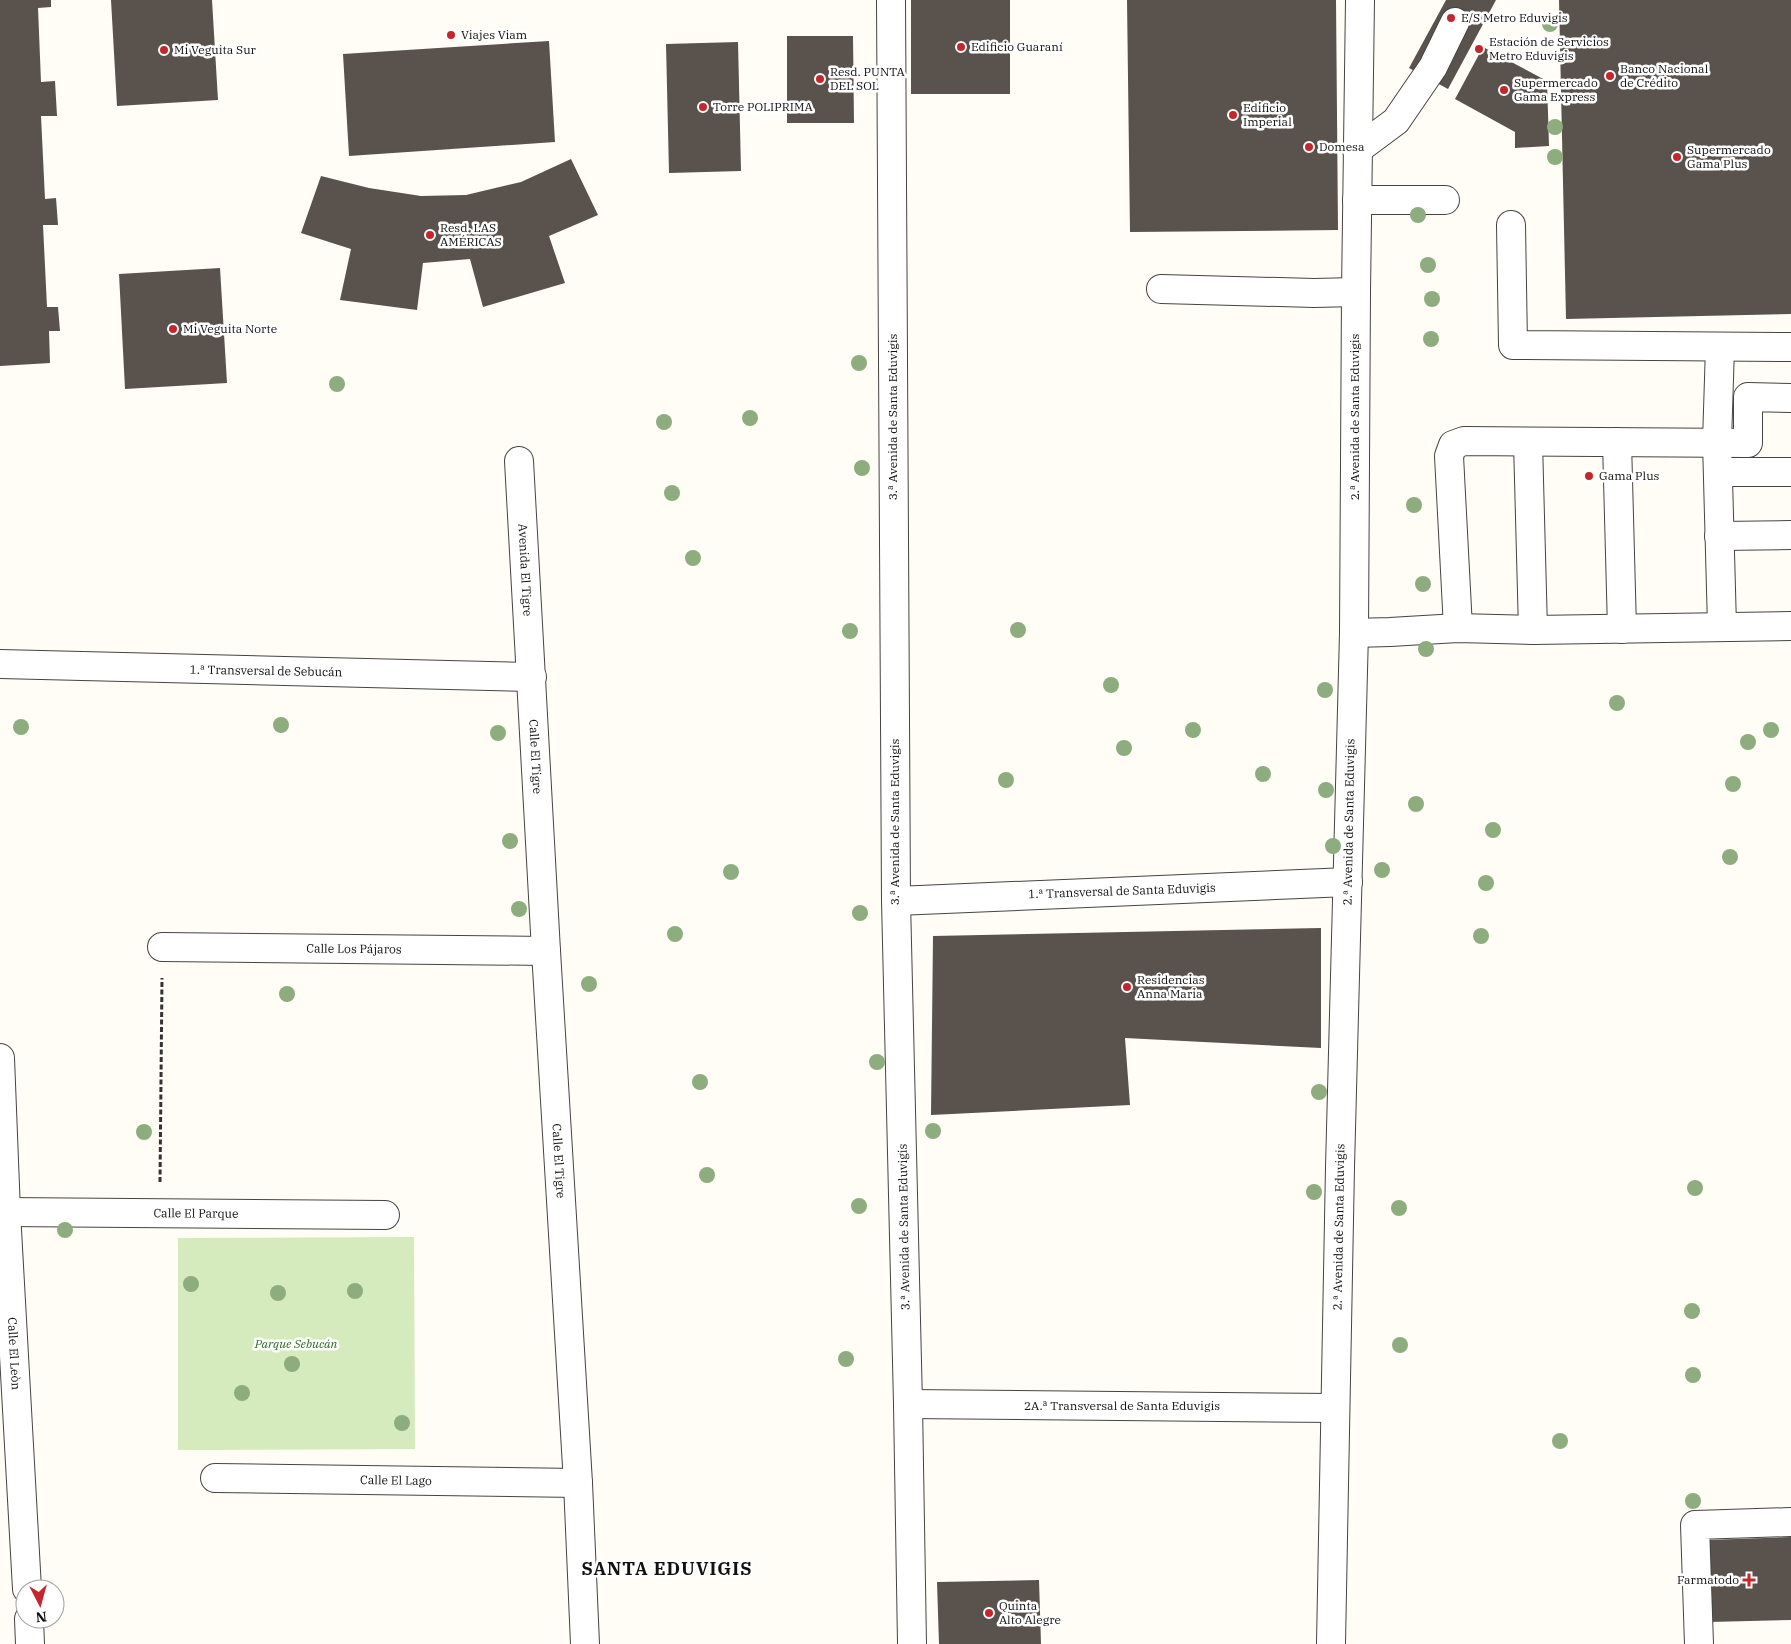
<svg xmlns="http://www.w3.org/2000/svg" width="1791" height="1644" font-family="'IBM Plex Serif',serif">
<rect width="100%" height="100%" fill="#fffdf5"/>
<path fill="#d5ebbd" d="M414,1237L415,1449L178,1450V1238Z"/>
<path fill="#5a524d" d="M0,0H51V7L38,8L41,82L55,81L57,116H41L45,199L56,198L58,225H43L47,307H58L60,331H49L50,363L0,366Z
M111,0H212L218,100L117,106Z
M911,0H1010V94H911Z
M1127,0H1336L1338,230L1130,232Z
M1446,0H1496L1448,89L1409,68Z
M1559,0H1791V314L1566,319Z
M787,36H853L854,123H787Z
M549,41L555,142L349,156L343,54Z
M738,42L741,171L669,173L666,44Z
M1483,47L1547,81L1549,146L1515,148V132L1455,99Z
M571,159L598,215L549,236L565,283L483,307L470,259L423,263L417,310L340,300L351,249L301,233L321,176L369,188L421,196L466,195L521,182Z
M220,268L227,383L125,389L119,274Z
M1321,928V1048L1125,1038L1130,1105L931,1115L933,936Z
M1791,1537V1620L1709,1622L1707,1540Z
M1039,1580L1041,1644H939L937,1582Z"/>
<g fill="none" stroke-linecap="round" stroke-linejoin="round">
<g stroke="#444" stroke-width="30">
<g id="minor">
<path d="M891,0L896,901L908,1404L912,1644"/>
<path d="M1357,150L1396,121L1433,67L1455,22"/>
<path d="M1357,200H1445"/>
<path d="M1511,225L1513,345L1791,347"/>
<path d="M1161,289L1314,293L1356,292"/>
<path d="M1720,347L1717,442L1722,626"/>
<path d="M1528,442L1533,630"/>
<path d="M1617,442L1622,629"/>
<path id="s1" d="M519,461L546,951L578,1483L585,1644"/>
<path d="M1719,472H1791"/>
<path d="M1719,536L1791,535"/>
<path d="M1458,628L1449,456L1453,445L1464,441L1748,443V397L1791,398"/>
<path d="M1354,633L1390,632L1458,628L1533,630L1791,626"/>
<path d="M0,664L532,677"/>
<path d="M896,901L1348,882"/>
<path id="s2" d="M162,947L546,951"/>
<path id="s3" d="M0,1058L6,1212L27,1589"/>
<path id="s4" d="M6,1212L385,1215"/>
<path d="M908,1404L1335,1408"/>
<path id="s5" d="M215,1478L578,1483"/>
<path d="M29,1619L30,1644"/>
<path d="M1331,1644L1340,1167L1354,633L1356,292L1360,0"/>
<path d="M1699,1644L1695,1525L1791,1522"/>
</g>
</g>
<path stroke="#333" stroke-width="3" stroke-dasharray="5 2.5" stroke-linecap="butt" d="M160,1182L162,978"/>
<use href="#minor" stroke="#fff" stroke-width="28"/>
</g>
<g fill="#8dad7f">
<circle cx="1550" cy="24" r="8"/>
<circle cx="1555" cy="127" r="8"/>
<circle cx="1555" cy="157" r="8"/>
<circle cx="1418" cy="215" r="8"/>
<circle cx="1428" cy="265" r="8"/>
<circle cx="1432" cy="299" r="8"/>
<circle cx="1431" cy="339" r="8"/>
<circle cx="859" cy="363" r="8"/>
<circle cx="337" cy="384" r="8"/>
<circle cx="750" cy="418" r="8"/>
<circle cx="664" cy="422" r="8"/>
<circle cx="862" cy="468" r="8"/>
<circle cx="672" cy="493" r="8"/>
<circle cx="1414" cy="505" r="8"/>
<circle cx="693" cy="558" r="8"/>
<circle cx="1423" cy="584" r="8"/>
<circle cx="1018" cy="630" r="8"/>
<circle cx="850" cy="631" r="8"/>
<circle cx="1426" cy="649" r="8"/>
<circle cx="1111" cy="685" r="8"/>
<circle cx="1325" cy="690" r="8"/>
<circle cx="1617" cy="703" r="8"/>
<circle cx="281" cy="725" r="8"/>
<circle cx="21" cy="727" r="8"/>
<circle cx="1193" cy="730" r="8"/>
<circle cx="1771" cy="730" r="8"/>
<circle cx="498" cy="733" r="8"/>
<circle cx="1748" cy="742" r="8"/>
<circle cx="1124" cy="748" r="8"/>
<circle cx="1263" cy="774" r="8"/>
<circle cx="1006" cy="780" r="8"/>
<circle cx="1733" cy="784" r="8"/>
<circle cx="1326" cy="790" r="8"/>
<circle cx="1416" cy="804" r="8"/>
<circle cx="1493" cy="830" r="8"/>
<circle cx="510" cy="841" r="8"/>
<circle cx="1333" cy="846" r="8"/>
<circle cx="1730" cy="857" r="8"/>
<circle cx="1382" cy="870" r="8"/>
<circle cx="731" cy="872" r="8"/>
<circle cx="1486" cy="883" r="8"/>
<circle cx="519" cy="909" r="8"/>
<circle cx="860" cy="913" r="8"/>
<circle cx="675" cy="934" r="8"/>
<circle cx="1481" cy="936" r="8"/>
<circle cx="589" cy="984" r="8"/>
<circle cx="287" cy="994" r="8"/>
<circle cx="877" cy="1062" r="8"/>
<circle cx="700" cy="1082" r="8"/>
<circle cx="1319" cy="1092" r="8"/>
<circle cx="933" cy="1131" r="8"/>
<circle cx="144" cy="1132" r="8"/>
<circle cx="707" cy="1175" r="8"/>
<circle cx="1695" cy="1188" r="8"/>
<circle cx="1314" cy="1192" r="8"/>
<circle cx="859" cy="1206" r="8"/>
<circle cx="1399" cy="1208" r="8"/>
<circle cx="65" cy="1230" r="8"/>
<circle cx="191" cy="1284" r="8"/>
<circle cx="355" cy="1291" r="8"/>
<circle cx="278" cy="1293" r="8"/>
<circle cx="1692" cy="1311" r="8"/>
<circle cx="1400" cy="1345" r="8"/>
<circle cx="846" cy="1359" r="8"/>
<circle cx="292" cy="1364" r="8"/>
<circle cx="1693" cy="1375" r="8"/>
<circle cx="242" cy="1393" r="8"/>
<circle cx="402" cy="1423" r="8"/>
<circle cx="1560" cy="1441" r="8"/>
<circle cx="1693" cy="1501" r="8"/>
</g>
<g fill="#c4262e" stroke="#fff" stroke-width="2">
<circle cx="1451" cy="18" r="5"/>
<circle cx="451" cy="35" r="5"/>
<circle cx="961" cy="47" r="5"/>
<circle cx="1479" cy="49" r="5"/>
<circle cx="164" cy="50" r="5"/>
<circle cx="1610" cy="76" r="5"/>
<circle cx="820" cy="79" r="5"/>
<circle cx="1504" cy="90" r="5"/>
<circle cx="703" cy="107" r="5"/>
<circle cx="1233" cy="115" r="5"/>
<circle cx="1309" cy="147" r="5"/>
<circle cx="1677" cy="157" r="5"/>
<circle cx="430" cy="235" r="5"/>
<circle cx="173" cy="329" r="5"/>
<circle cx="1589" cy="476" r="5"/>
<circle cx="1127" cy="987" r="5"/>
<path d="M1746.5 1572.5h5v5h5v5h-5v5h-5v-5h-5v-5h5z"/>
<circle cx="989" cy="1613" r="5"/>
</g>
<g text-anchor="middle" stroke-width="5" stroke-linejoin="round" paint-order="stroke">
<g font-size="12" fill="#111" stroke="#fff" text-anchor="start">
<text x="1461" y="22">E/S Metro Eduvigis</text>
<text x="461" y="39">Viajes Viam</text>
<text x="1489" y="46">Estación de Servicios<tspan x="1489" dy="14">Metro Eduvigis</tspan></text>
<text x="971" y="51">Edificio Guaraní</text>
<text x="174" y="54">Mi Veguita Sur</text>
<text x="1620" y="73">Banco Nacional<tspan x="1620" dy="14">de Crédito</tspan></text>
<text x="830" y="76">Resd. PUNTA<tspan x="830" dy="14">DEL SOL</tspan></text>
<text x="1514" y="87">Supermercado<tspan x="1514" dy="14">Gama Express</tspan></text>
<text x="713" y="111">Torre POLIPRIMA</text>
<text x="1243" y="112">Edificio<tspan x="1243" dy="14">Imperial</tspan></text>
<text x="1319" y="151">Domesa</text>
<text x="1687" y="154">Supermercado<tspan x="1687" dy="14">Gama Plus</tspan></text>
<text x="440" y="232">Resd. LAS<tspan x="440" dy="14">AMÉRICAS</tspan></text>
<text x="183" y="333">Mi Veguita Norte</text>
<text x="1599" y="480">Gama Plus</text>
<text x="1137" y="984">Residencias<tspan x="1137" dy="14">Anna Maria</tspan></text>
<text x="1739" y="1584" text-anchor="end">Farmatodo</text>
<text x="999" y="1610">Quinta<tspan x="999" dy="14">Alto Alegre</tspan></text>
</g>
<g font-size="12" fill="#111" stroke="#fff">
<text transform="translate(893 417) rotate(-90)" y="4">3.ª Avenida de Santa Eduvigis</text>
<text transform="translate(1355 417) rotate(-90)" y="4">2.ª Avenida de Santa Eduvigis</text>
<text dy="4" stroke="none"><textPath href="#s1" startOffset="109">Avenida El Tigre</textPath></text>
<text transform="translate(266 671) rotate(1)" y="4">1.ª Transversal de Sebucán</text>
<text dy="4" stroke="none"><textPath href="#s1" startOffset="296">Calle El Tigre</textPath></text>
<text transform="translate(895 822) rotate(-90)" y="4">3.ª Avenida de Santa Eduvigis</text>
<text transform="translate(1349 822) rotate(-89)" y="4">2.ª Avenida de Santa Eduvigis</text>
<text transform="translate(1122 891) rotate(-2)" y="4">1.ª Transversal de Santa Eduvigis</text>
<text dy="4" stroke="none"><textPath href="#s2" startOffset="192">Calle Los Pájaros</textPath></text>
<text dy="4" stroke="none"><textPath href="#s1" startOffset="701">Calle El Tigre</textPath></text>
<text dy="4" stroke="none"><textPath href="#s4" startOffset="190">Calle El Parque</textPath></text>
<text transform="translate(904 1227) rotate(-91)" y="4">3.ª Avenida de Santa Eduvigis</text>
<text transform="translate(1339 1227) rotate(-89)" y="4">2.ª Avenida de Santa Eduvigis</text>
<text dy="4" stroke="none"><textPath href="#s3" startOffset="296">Calle El Leòn</textPath></text>
<text x="1122" y="1410">2A.ª Transversal de Santa Eduvigis</text>
<text dy="4" stroke="none"><textPath href="#s5" startOffset="181">Calle El Lago</textPath></text>
</g>
<g font-size="12" font-style="italic" fill="#2f6b1f" stroke="#fff">
<text x="296" y="1348">Parque Sebucán</text>
</g>
<g font-size="18" font-weight="bold" letter-spacing="1" fill="#111" stroke="#fff">
<text x="667" y="1575">SANTA EDUVIGIS</text>
</g>
</g>
<g transform="translate(40 1604) rotate(174)"><circle r="24" fill="#ffffff" stroke="#a0a0a0"/>
<path d="M0-4L9 19L0 12L-9 19Z" fill="#c4262e"/>
<text y="-8" font-size="14" font-weight="bold" text-anchor="middle" fill="#111111">N</text>
</g>
</svg>
